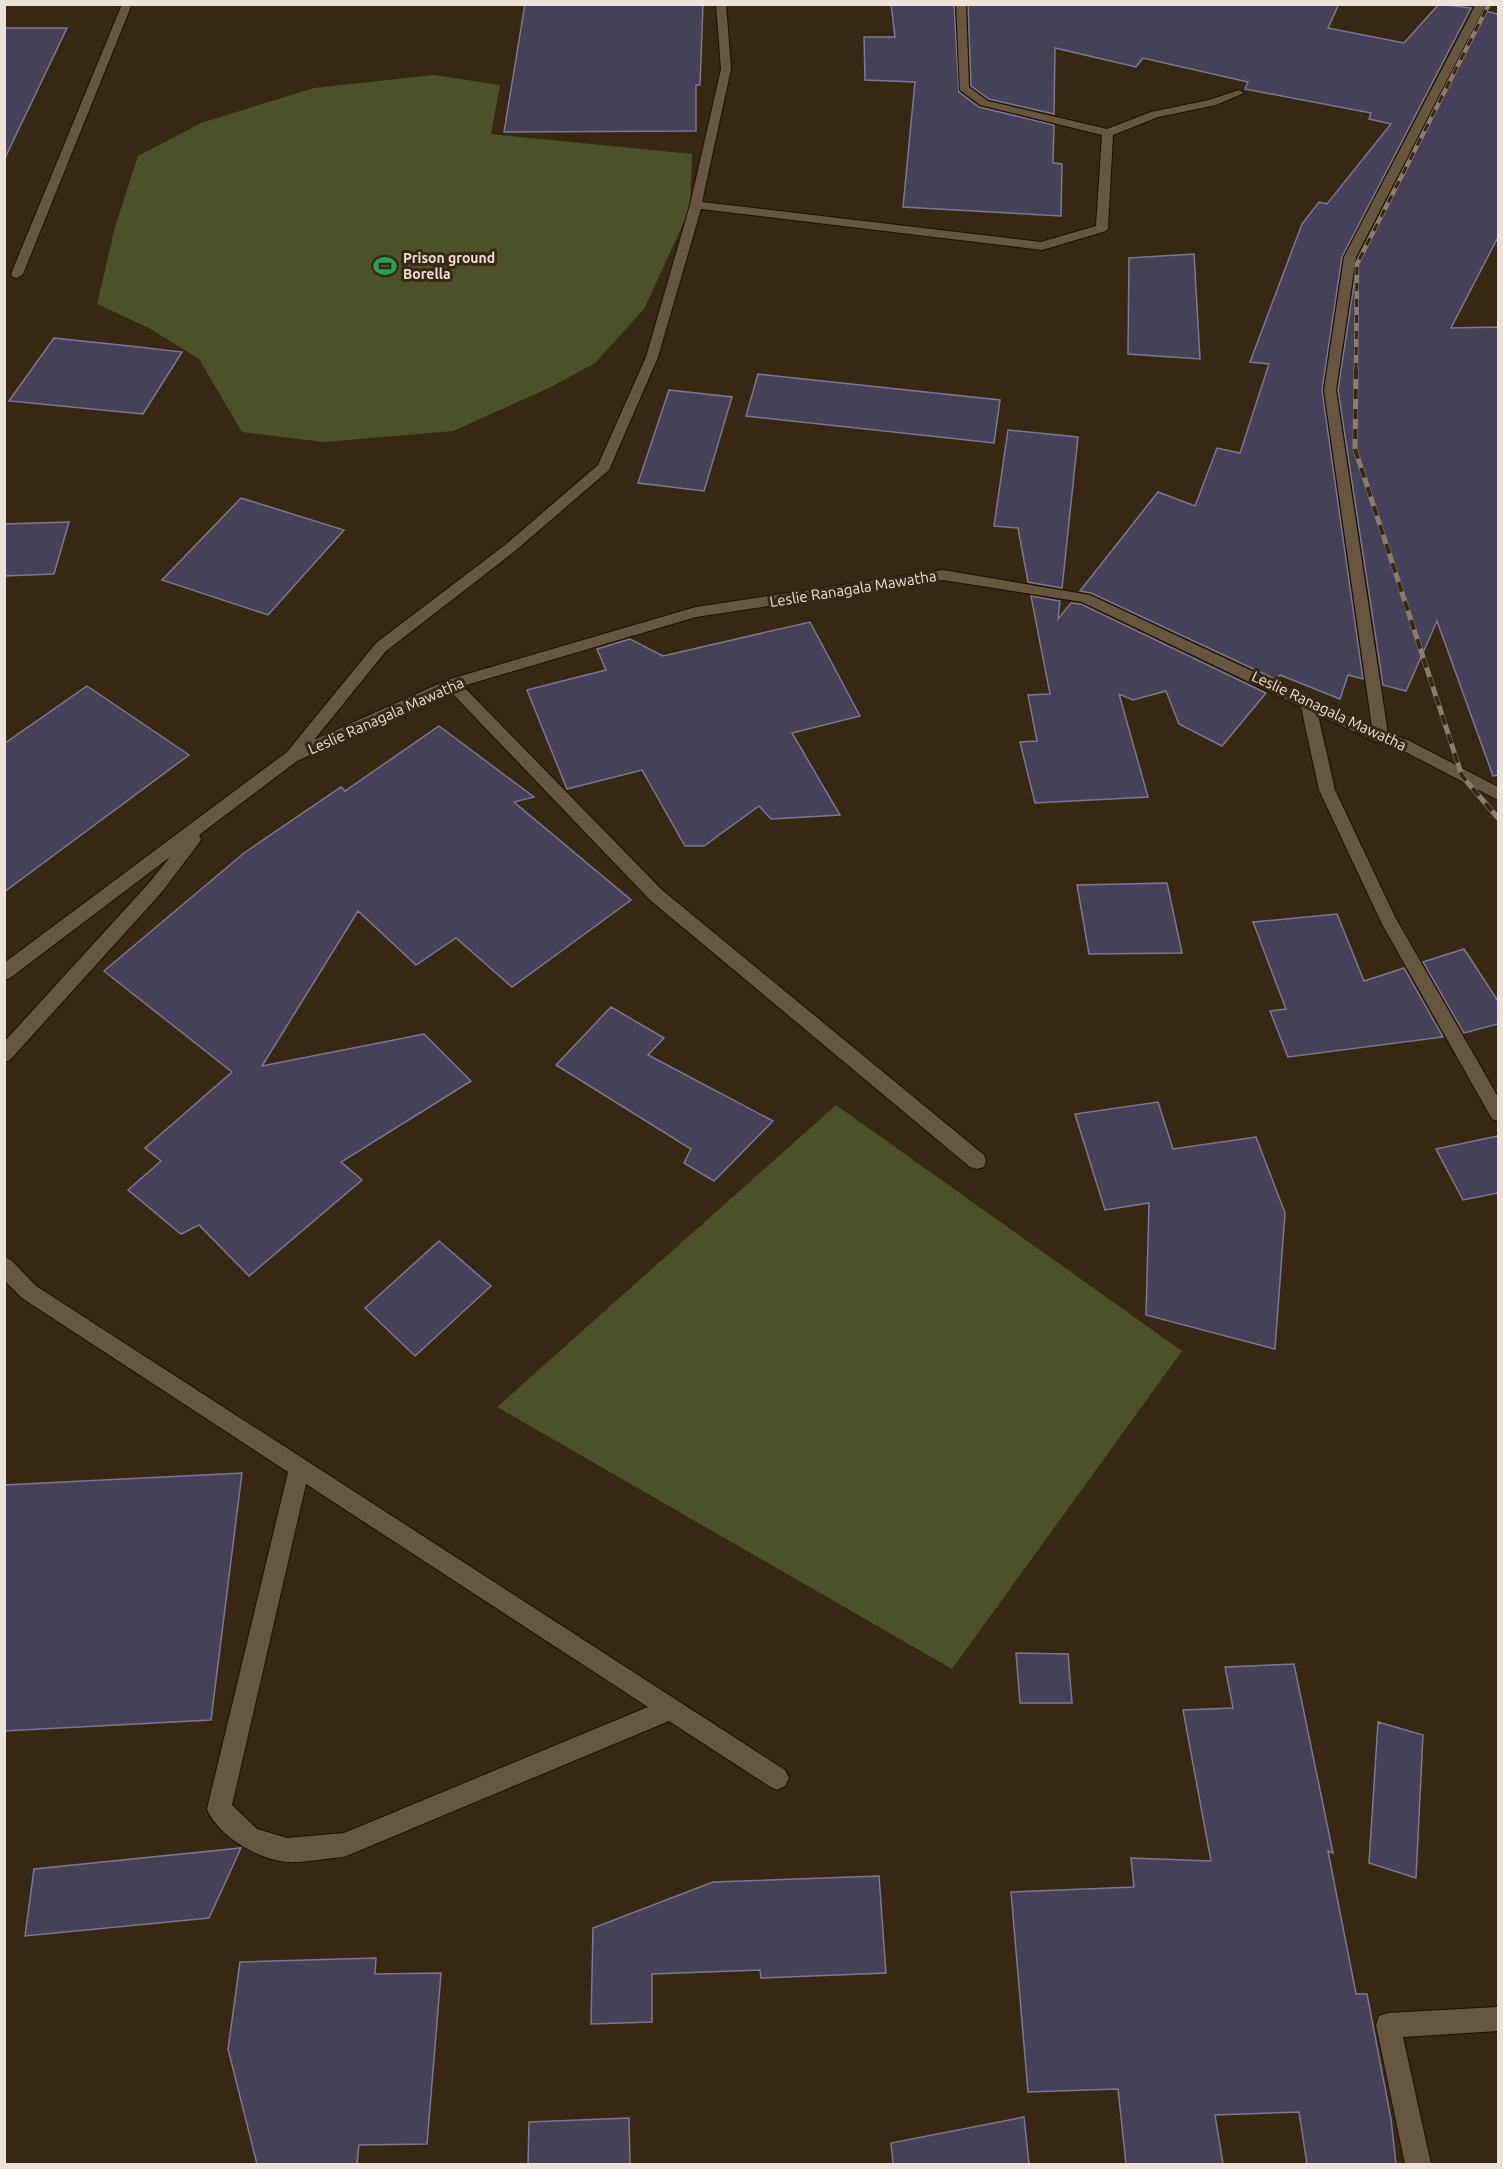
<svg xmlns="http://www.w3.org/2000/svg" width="1503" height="2169" font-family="Ubuntu,sans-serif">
<rect width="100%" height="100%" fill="#372813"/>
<path fill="#4b5229" d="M434,75L500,85L491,134L692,154L690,209L644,309L595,363L549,388L453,431L324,442L242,432L199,359L149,328L97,304L115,227L138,156L201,123L314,88Z
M836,1105L1182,1351L952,1669L497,1407Z"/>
<path fill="#454159" stroke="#7d7892" stroke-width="1.5" d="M525,4H703L700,85H696V131L504,132Z
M891,4H954L959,92L979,107L1054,125L1053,163L1062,164L1061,216L903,207L915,82L865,80L864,37H895Z
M968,4H1339L1328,28L1404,43L1439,4L1471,8L1342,257L1322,390L1363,679L1348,675L1340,699L1280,675L1277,680L1091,593L1080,591L1158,492L1195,506L1217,448L1240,453L1269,364L1250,362L1302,224L1319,202L1327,204L1391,124L1369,119L1371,113L1245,89L1248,82L1143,58L1136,67L1055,48L1054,114L989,99L971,86Z
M1485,11L1498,14V237L1451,328L1498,327V775L1493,776L1437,621L1406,691L1383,685L1338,390L1358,258Z
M4,28H67L4,160Z
M1194,254L1200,359L1128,354L1129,258Z
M54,338L139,347L182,352L143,414L9,401Z
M758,374L1000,400L994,443L746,416Z
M669,390L732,397L704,491L638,483Z
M1008,430L1078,437L1062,588L1028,582L1018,528L994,526Z
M241,498L344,530L268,615L162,580Z
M69,522L54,574L4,576V524Z
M1031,596L1060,601L1058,619L1071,603L1081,604L1266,693L1222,746L1179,724L1166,691L1133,700L1119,694L1148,797L1035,803L1020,742L1037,741L1028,695L1050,694Z
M810,622L860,716L792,733L840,815L771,819L759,806L704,846H685L642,770L567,789L527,690L606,670L597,649L630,639L663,656Z
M87,686L189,755L4,892V744Z
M439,726L534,797L514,802L631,900L512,987L456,938L416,965L358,911L262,1066L424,1034L471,1081L341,1162L362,1180L249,1276L199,1225L181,1234L128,1190L161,1161L145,1148L232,1072L104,971L244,853L341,787L345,791Z
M1167,883L1182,953L1089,954L1077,885Z
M1337,914L1364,981L1404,968L1443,1037L1288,1057L1270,1011L1286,1009L1253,922Z
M1464,949L1498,1001V1024L1464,1033L1423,962Z
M611,1007L664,1038L648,1055L773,1121L714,1181L684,1163L691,1149L556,1065Z
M1158,1102L1173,1149L1256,1137L1285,1213L1275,1349L1146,1315L1149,1203L1105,1210L1075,1114Z
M1498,1136V1193L1463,1200L1436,1149Z
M439,1241L491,1286L415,1356L365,1308Z
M242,1473L211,1720L4,1731V1485Z
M1016,1653L1068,1654L1072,1703H1020Z
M1294,1664L1333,1853L1328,1851L1356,1994H1367L1391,2119L1396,2164H1307L1299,2112L1215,2115L1223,2164H1126L1118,2089L1028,2092L1011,1892L1134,1887L1131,1858L1211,1861L1183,1710L1233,1708L1225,1667Z
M1378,1722L1423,1735L1416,1878L1369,1863Z
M241,1848L209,1918L25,1936L34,1869Z
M879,1876L886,1973L761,1978L760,1970L652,1974V2022L591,2024L593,1928L713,1882Z
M376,1958L375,1974L441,1973L427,2144L359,2145L357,2164H257L228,2049L240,1962Z
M1024,2117L1029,2164H893L891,2143Z
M629,2118L630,2164H528L529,2122Z"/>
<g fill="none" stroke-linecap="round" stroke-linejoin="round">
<g stroke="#1e1000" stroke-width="2">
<path id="minor" d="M122,4H132L23,274L17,278L13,277L11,274Z
M716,4H726L731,69L702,202L1041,242L1096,226L1102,135L980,105L960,90L956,4H966L969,87L988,101L1107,129L1151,112L1209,100L1239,90L1244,93L1216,105L1158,117L1113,135L1108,228L1106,231L1042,250L701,209L658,357L609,470L515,551L386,651L314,740L447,680L696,607L943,570L1090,595L1372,727L1324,390L1344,257L1476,4H1486L1356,257L1336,390L1388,734L1408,740L1498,787V800L1398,748L1376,742L1318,715L1335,790L1395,917L1498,1097V1121L1492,1119L1382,924L1319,790L1301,707L1082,602L943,580L696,617L463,686L662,890L984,1155L986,1161L984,1167L977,1169L970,1167L650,900L450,691L297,761L199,835L201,839L199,843L161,893L10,1060L4,1062V1042L149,883L170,857L10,978L4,980V963L287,752L376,643L505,545L598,465L646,357L690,205L721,69Z
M4,1257L11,1260L36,1286L785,1770L789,1778L785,1786L777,1790L769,1786L669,1721L344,1857C326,1858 305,1863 287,1862C258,1859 219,1837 207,1809L288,1472L22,1298L4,1280ZM306,1484L648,1707L344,1833L287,1838L257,1829L232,1805Z
M1498,2007V2031L1403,2037L1431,2164H1405L1376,2025L1379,2016L1388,2013Z"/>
</g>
<use href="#minor" fill="#685740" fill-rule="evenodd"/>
<g stroke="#8a7d6c" stroke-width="4.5">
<path id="rail-far1" d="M1356,371L1357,264L1489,4"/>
</g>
<g stroke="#8a7d6c" stroke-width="5">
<path id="rail" d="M1356,369L1355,449L1462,776L1498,818"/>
</g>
<use href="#rail-far1" stroke="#372813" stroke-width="3" stroke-dasharray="8" stroke-linecap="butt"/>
<use href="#rail" stroke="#372813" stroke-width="4" stroke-dasharray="10" stroke-linecap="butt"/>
</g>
<defs>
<g id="stadium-bare" transform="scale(1.8)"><path d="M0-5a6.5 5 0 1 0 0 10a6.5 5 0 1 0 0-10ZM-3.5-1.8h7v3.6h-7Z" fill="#2e9e5b" stroke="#372813" stroke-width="2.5" paint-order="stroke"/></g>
</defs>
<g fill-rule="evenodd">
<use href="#stadium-bare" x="385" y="266"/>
</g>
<g text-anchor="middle" stroke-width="6" stroke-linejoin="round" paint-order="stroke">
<g font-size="14" font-weight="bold" fill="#ece2d5" stroke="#372813" text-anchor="start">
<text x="403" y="263">Prison ground<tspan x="403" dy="16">Borella</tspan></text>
</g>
<g font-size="15" fill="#ece2d5" stroke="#372813">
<text transform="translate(853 589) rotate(-9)" y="5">Leslie Ranagala Mawatha</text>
<text transform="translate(1329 711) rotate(25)" y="5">Leslie Ranagala Mawatha</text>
<text transform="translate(386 716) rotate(-24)" y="5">Leslie Ranagala Mawatha</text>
</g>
</g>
<rect width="1503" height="2169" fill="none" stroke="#ece2d5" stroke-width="12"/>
</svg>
